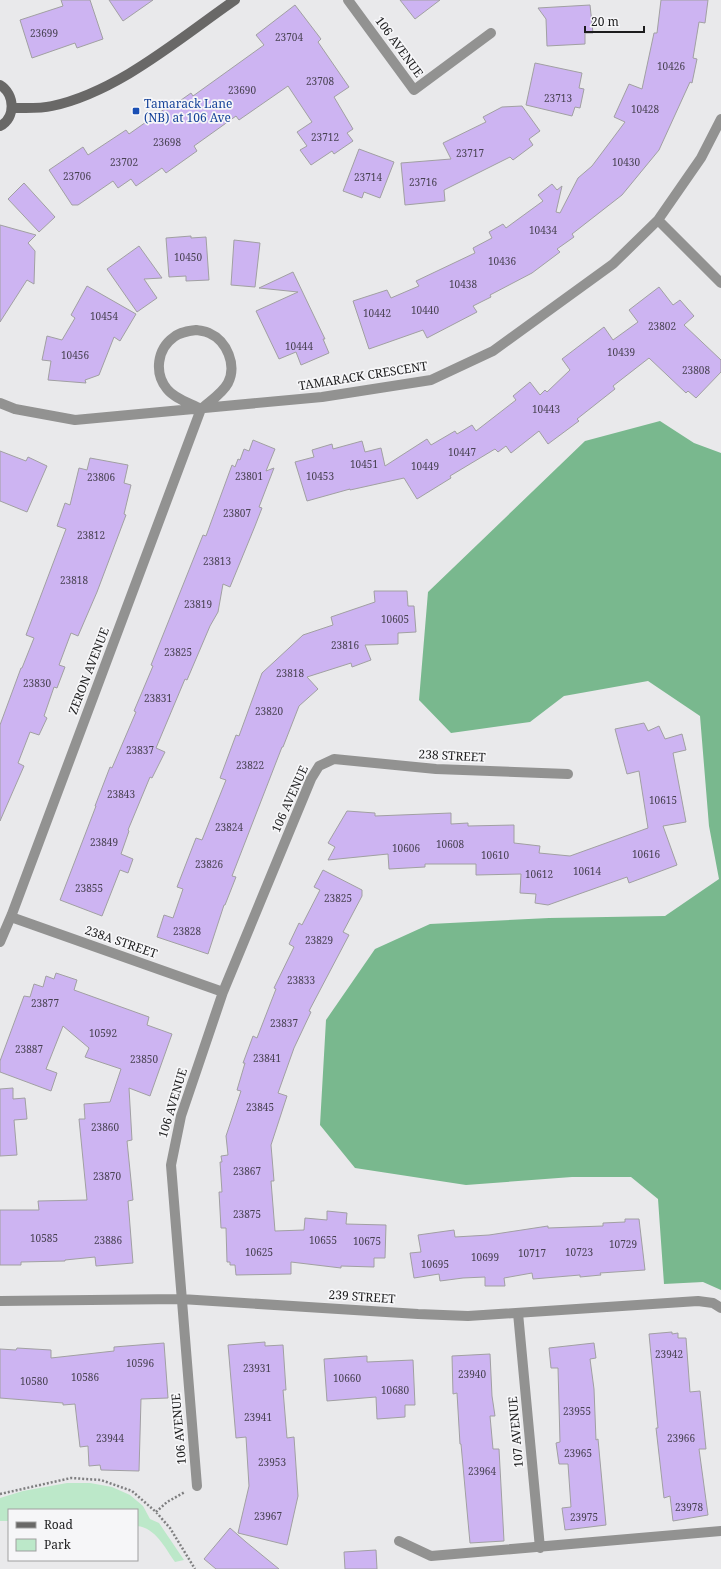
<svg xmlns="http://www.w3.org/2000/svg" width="721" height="1569" font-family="'Noto Serif',serif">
<rect width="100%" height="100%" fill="#e9e9eb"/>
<path fill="#bce8c9" d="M67,1483H90L112,1487L130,1495L143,1506L150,1519L159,1523L184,1560L175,1562C165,1548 156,1528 137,1526V1510H9V1521H0V1498L23,1491Z"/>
<path fill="#79b88e" d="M660,421L694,443L721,453V1290L703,1282L664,1284L658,1199L631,1177H572L466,1185L355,1168L320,1125L326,1020L375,949L430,924L549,918L665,916L719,879L709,826L700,716L648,681L564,696L530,722L451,733L419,700L428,592L585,441Z"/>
<path fill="#cdb4f2" stroke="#a1a0a2" d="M61,0H90L103,39L77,48L75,43L32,58L20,20L63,6Z
M109,0H153L123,21Z
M400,0H440L415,19Z
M661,0H708L705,23L699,22L693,58L697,59L692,83L690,82L659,150L622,195L572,234L574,237L557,249L560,252L532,273L490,295L491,297L473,306L477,312L427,338L423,330L369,349L353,301L387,290L391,298L419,286L416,281L475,253L473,248L492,238L489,232L503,224L506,228L543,201L538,195L552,184L557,190L562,186L556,212L560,213L578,178L592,166L625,122L614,117L629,84L642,89L654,33H657Z
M295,5L321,39L318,42L349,87L334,97L353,129L347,133L353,141L334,154L332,151L311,165L300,150L307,146L297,132L312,122L288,86L239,120L236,116L194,146L197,151L166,173L162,168L136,186L131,179L118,188L113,181L78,205H72L49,170L83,147L88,155L126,130L129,134L166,108L167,110L191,93L193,96L264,45L256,35Z
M590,5L593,33H585V44L547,46L546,19L538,8Z
M535,63L582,73L579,88L584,89L580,108L575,107L572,116L526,105Z
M522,106L540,131L529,139L533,145L513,160L510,157L444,190L445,201L405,205L401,163L451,159L443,143L486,122L483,117L502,107Z
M359,149L394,162L380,198L364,192L362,198L343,191Z
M24,183L55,217L39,232L8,199Z
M0,225L36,235L28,243L35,251L34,284L27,280L0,322Z
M191,236V238L206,237L209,280L186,281V276L169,277L166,238Z
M234,240L260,243L255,287L231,285Z
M139,246L162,278L144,279L157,298L137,312L107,269Z
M293,272L325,339H323L329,353L301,365L296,352L279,359L256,311L298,292L259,288Z
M87,286L136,314L120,341L114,337L99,375L85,380L86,383L48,380L51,361L42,360L47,336L62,340L75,318L71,315Z
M659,287L673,305L680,300L694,316L684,325L721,360V372L696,398L688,391L686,393L649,358L613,386L615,389L577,419L579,421L548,444L539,431L511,453L506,446L498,452L495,449L450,476L451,478L417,499L404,478L350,490V489L307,501L295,462L314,457L312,450L332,444L333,449L362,441L365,452L381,448L385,466L427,439L431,445L455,431L457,434L472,425L476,431L516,400L513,396L530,382L540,395L545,390L547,392L570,370L562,359L604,327L613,340L638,322L629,310Z
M253,440L275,449L266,471L274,468L259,507L262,508L255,526L230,587L223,584L218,612L210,626L187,680L185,679L156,748L165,752L152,778L150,777L128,830L129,831L121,854L133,859L128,873L120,870L102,916L60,900L96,806H95L110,767L112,768L136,712L134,711L153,666L151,665L203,535L206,536L232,465L235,467L238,459L240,460L244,449L249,451Z
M0,451L26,461L28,457L47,466L27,512L0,501Z
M90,458L128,465L124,483L131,485L124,514L126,515L97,592L78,636L71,633L59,665L65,667L57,688L54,687L44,716L47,718L39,735L30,732L18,763L24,766L0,821V725L21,668H22L34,638L26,635L66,529L57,526L65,503L70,505L79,468L87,470Z
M374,591H407L408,606H414L416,632L398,633V644L365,645L371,660L352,667L351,663L307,677L318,689L299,706L283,747H282L232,876L236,877L225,905H224L208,954L157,937L164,915L173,918L183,889L177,887L196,838L202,840L226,780L220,778L236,735L239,736L262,673L303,635L333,625L331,617L375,602Z
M644,723L648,731L659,726L665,739L682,734L686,750L673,753L686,822L663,826L677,865L629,883L627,877L548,905L535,903L536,894L520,893L521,874L476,875V864H425V867L389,869L388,854L328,860L335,847L328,843L347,811L375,813V816L451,813V824L468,823V826L514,825V843L540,846L539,853L570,856L648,828L639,771L627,774L615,729Z
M323,870L362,890V896L343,932L349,935L309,1011L311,1012L294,1048L278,1093L287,1096L271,1145L274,1181H271L275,1231L304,1230L305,1218L327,1220V1211L347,1213L346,1224L386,1225L385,1258H374V1267L341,1266V1268L291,1262V1274L236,1275L235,1265H230V1262H227L226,1228H221L219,1192H222L220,1162H222L221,1156L228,1155L226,1136L241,1091L237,1090L245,1063H243L253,1036L257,1038L276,989L274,988L294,947L289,944L299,923L302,925L320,890L314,887Z
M56,973L77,980L74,990L149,1017L147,1025L172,1034L150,1096L129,1088L132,1140L127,1141L133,1200L128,1201L133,1263L96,1266L95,1257L65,1260V1261L21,1262V1265H0V1210H39L38,1201L87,1200L79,1119H85L84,1104L110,1102L121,1069L85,1057L89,1048L63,1026L46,1069L57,1073L51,1091L0,1072V1061L24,996L30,997L34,984L43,987L46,976L54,979Z
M13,1088V1099L25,1098L27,1119L14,1120L17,1155L0,1156V1089Z
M625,1219H639L645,1270L600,1273L601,1275L580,1277V1275L533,1279L532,1273L504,1278L505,1286H485V1277L463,1278L440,1281L439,1274L414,1278L410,1253L421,1252L418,1235L454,1230L455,1237L489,1235L548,1226V1228L603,1226V1223L625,1222Z
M672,1332V1334L678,1333V1338H686L690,1392L700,1391L706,1449H699L708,1515L673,1521L670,1496L664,1498L656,1428H658L649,1334Z
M265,1342V1346L283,1345L286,1390H283L287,1438L294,1437L298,1496L287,1545L238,1533L249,1486L246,1437L236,1438L228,1345Z
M164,1343L168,1398L141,1399L139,1471L101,1470L100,1465L89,1466L88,1446L80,1447L75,1404L63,1405V1403L0,1398V1349L16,1350L17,1348L51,1350V1358L114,1351V1347Z
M594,1343L596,1358L590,1359L594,1389L596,1440L598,1439L606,1525L565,1530L562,1508L571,1507L568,1464H559L556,1443L560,1442L558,1368H551L549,1348Z
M490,1354L492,1396L495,1416H490L493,1449H499L504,1541L470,1543L461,1444H460L457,1393L453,1394L452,1356Z
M367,1356V1362L413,1360L415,1405H405V1417L377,1419L376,1397L327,1401L324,1359Z
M230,1528L246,1542L279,1569H216L204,1559Z
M376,1550L377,1569H345L344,1552Z"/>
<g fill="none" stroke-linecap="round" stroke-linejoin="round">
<path stroke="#7f7f80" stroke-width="2.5" stroke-dasharray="2 2" stroke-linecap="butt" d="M0,1494L71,1478L101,1480L132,1491L156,1512L170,1528L195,1569
M156,1512L167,1502L185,1492"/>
<path stroke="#929291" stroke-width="10" d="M348,0L414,90L491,33
M658,220L721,283
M197,330C201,331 205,331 209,333C227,341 237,365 228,383C222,394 210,401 201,409C190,403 175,399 167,389C154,373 157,349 174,337C180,332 189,331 197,330Z
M0,403L15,409L75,420L322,397L431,380L493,351L613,264L658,220L701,158L721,119
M11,917L223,992
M0,942L12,914L201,409
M0,1301L181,1299L418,1314L468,1316L698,1301L713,1303L721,1308
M518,1313L540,1548
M197,1486L171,1165L181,1116L223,992L311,779L319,766L334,759L436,769L568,774
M399,1541L431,1556L721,1531"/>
<path stroke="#696867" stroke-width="10" d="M0,85C15,94 16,118 0,126
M13,108C26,108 39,109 52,106C118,92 180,38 235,0"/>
</g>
<rect fill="#1a4fb4" stroke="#f6f6f8" stroke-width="1.5" x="132" y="107" width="8" height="8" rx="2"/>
<g text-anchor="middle" stroke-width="3.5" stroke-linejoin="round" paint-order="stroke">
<g font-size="10" fill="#484252">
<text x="44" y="37">23699</text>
<text x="289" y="41">23704</text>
<text x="671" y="70">10426</text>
<text x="320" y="85">23708</text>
<text x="242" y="94">23690</text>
<text x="558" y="102">23713</text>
<text x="645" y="113">10428</text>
<text x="325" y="141">23712</text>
<text x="167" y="146">23698</text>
<text x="470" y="157">23717</text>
<text x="124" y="166">23702</text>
<text x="626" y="166">10430</text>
<text x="77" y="180">23706</text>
<text x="368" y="181">23714</text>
<text x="423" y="186">23716</text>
<text x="543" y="234">10434</text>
<text x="188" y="261">10450</text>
<text x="502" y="265">10436</text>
<text x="463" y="288">10438</text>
<text x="425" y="314">10440</text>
<text x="377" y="317">10442</text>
<text x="104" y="320">10454</text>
<text x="662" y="330">23802</text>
<text x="299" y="350">10444</text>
<text x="621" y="356">10439</text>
<text x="75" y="359">10456</text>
<text x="696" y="374">23808</text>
<text x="546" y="413">10443</text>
<text x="462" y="456">10447</text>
<text x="364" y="468">10451</text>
<text x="425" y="470">10449</text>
<text x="249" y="480">23801</text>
<text x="320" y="480">10453</text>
<text x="101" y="481">23806</text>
<text x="237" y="517">23807</text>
<text x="91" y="539">23812</text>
<text x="217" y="565">23813</text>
<text x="74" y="584">23818</text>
<text x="198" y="608">23819</text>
<text x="395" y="623">10605</text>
<text x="345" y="649">23816</text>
<text x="178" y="656">23825</text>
<text x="290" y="677">23818</text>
<text x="37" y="687">23830</text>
<text x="158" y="702">23831</text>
<text x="269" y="715">23820</text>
<text x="140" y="754">23837</text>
<text x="250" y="769">23822</text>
<text x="121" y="798">23843</text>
<text x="663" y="804">10615</text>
<text x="229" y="831">23824</text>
<text x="104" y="846">23849</text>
<text x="450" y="848">10608</text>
<text x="406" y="852">10606</text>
<text x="646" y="858">10616</text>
<text x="495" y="859">10610</text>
<text x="209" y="868">23826</text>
<text x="587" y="875">10614</text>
<text x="539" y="878">10612</text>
<text x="89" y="892">23855</text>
<text x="338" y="902">23825</text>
<text x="187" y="935">23828</text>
<text x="319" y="944">23829</text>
<text x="301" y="984">23833</text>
<text x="45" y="1007">23877</text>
<text x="284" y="1027">23837</text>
<text x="103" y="1037">10592</text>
<text x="29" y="1053">23887</text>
<text x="267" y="1062">23841</text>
<text x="144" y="1063">23850</text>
<text x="260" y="1111">23845</text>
<text x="105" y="1131">23860</text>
<text x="247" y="1175">23867</text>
<text x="107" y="1180">23870</text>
<text x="247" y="1218">23875</text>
<text x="44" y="1242">10585</text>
<text x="108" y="1244">23886</text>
<text x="323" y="1244">10655</text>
<text x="367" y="1245">10675</text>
<text x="623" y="1248">10729</text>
<text x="259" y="1256">10625</text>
<text x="579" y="1256">10723</text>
<text x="532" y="1257">10717</text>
<text x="485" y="1261">10699</text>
<text x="435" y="1268">10695</text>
<text x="669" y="1358">23942</text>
<text x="140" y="1367">10596</text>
<text x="257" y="1372">23931</text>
<text x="472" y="1378">23940</text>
<text x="85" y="1381">10586</text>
<text x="347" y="1382">10660</text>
<text x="34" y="1385">10580</text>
<text x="395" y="1394">10680</text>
<text x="577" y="1415">23955</text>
<text x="258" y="1421">23941</text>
<text x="110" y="1442">23944</text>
<text x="681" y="1442">23966</text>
<text x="578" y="1457">23965</text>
<text x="272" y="1466">23953</text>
<text x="482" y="1475">23964</text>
<text x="689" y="1511">23978</text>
<text x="268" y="1520">23967</text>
<text x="584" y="1521">23975</text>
</g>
<g font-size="12" fill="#1c1c1d" stroke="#f6f6f8">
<text transform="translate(399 47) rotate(54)" y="4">106 AVENUE</text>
<text transform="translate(363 376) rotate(-9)" y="4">TAMARACK CRESCENT</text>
<text transform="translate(89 671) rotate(-69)" y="4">ZERON AVENUE</text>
<text transform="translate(452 756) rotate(3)" y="4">238 STREET</text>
<text transform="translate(290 799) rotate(-66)" y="4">106 AVENUE</text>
<text transform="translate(121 942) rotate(19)" y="4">238A STREET</text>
<text transform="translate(173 1103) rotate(-73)" y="4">106 AVENUE</text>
<text transform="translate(362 1297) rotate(4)" y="4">239 STREET</text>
<text transform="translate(179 1429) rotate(-95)" y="4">106 AVENUE</text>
<text transform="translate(516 1432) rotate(-95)" y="4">107 AVENUE</text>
</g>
<g font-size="12" fill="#164399" stroke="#f6f6f8" text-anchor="start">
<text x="144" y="108">Tamarack Lane<tspan x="144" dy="14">(NB) at 106 Ave</tspan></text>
</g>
</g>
<rect x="8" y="1509" width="130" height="52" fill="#f6f6f8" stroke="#9f9fa0"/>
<rect x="16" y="1522" width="20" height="6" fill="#696867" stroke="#9f9fa0"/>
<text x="44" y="1529" font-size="12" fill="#1c1c1d">Road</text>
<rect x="16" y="1539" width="20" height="12" fill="#bce8c9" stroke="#9f9fa0"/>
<text x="44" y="1549" font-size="12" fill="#1c1c1d">Park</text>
<path d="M585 26v6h59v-6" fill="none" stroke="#1c1c1d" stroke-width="2"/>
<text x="591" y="26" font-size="12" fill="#1c1c1d" stroke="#f6f6f8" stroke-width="3" paint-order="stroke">20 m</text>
</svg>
